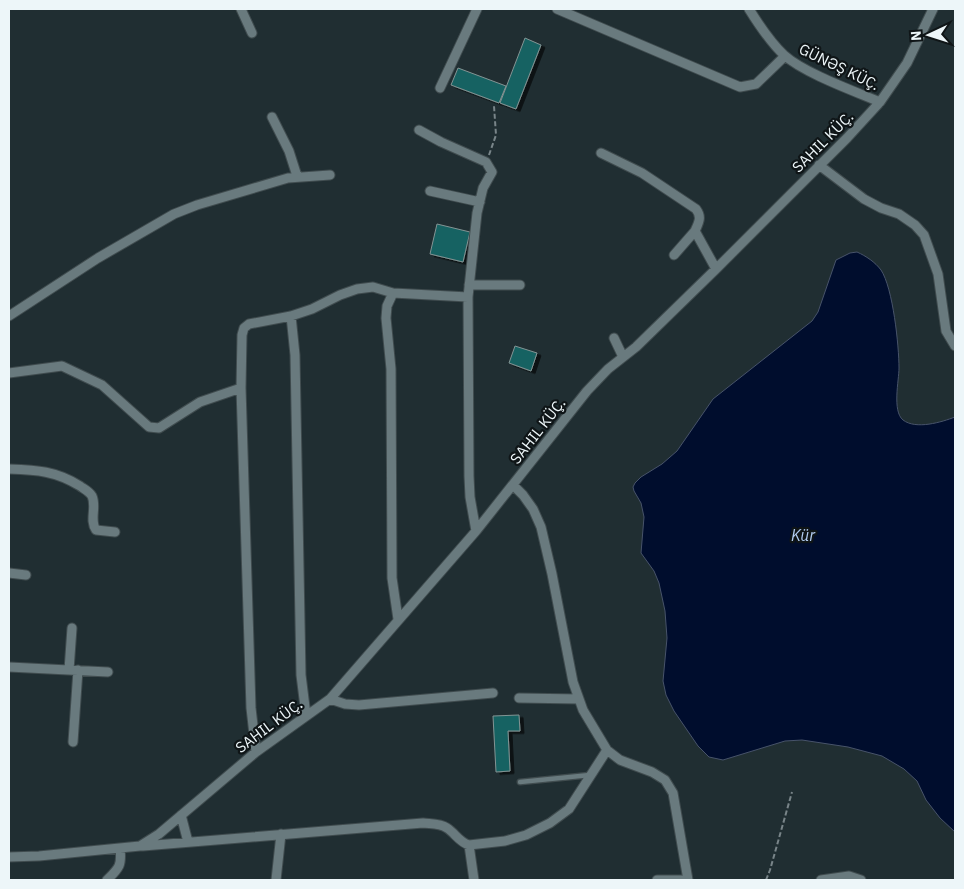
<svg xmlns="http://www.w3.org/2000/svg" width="964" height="889" font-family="'IBM Plex Sans',sans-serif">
<defs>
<filter id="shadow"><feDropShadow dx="4" dy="2.5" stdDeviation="0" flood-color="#0009"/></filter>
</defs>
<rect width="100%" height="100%" fill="#202e32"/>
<path fill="#000d2d" stroke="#47536a" d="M857,252C866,256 875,262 881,270C893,288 899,346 899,368C899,380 892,411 903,420C916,430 942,422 955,417V832L940,818L926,800L917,781L904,769L882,756L848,747L802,740L785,741L723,760L709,757L698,746L674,711L666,695L663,681L667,638L665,611L659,583L654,571L641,553L644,517L641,503L634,491L633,487L635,483L641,477L662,464L677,451L713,399L812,321L818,312L836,260L850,253Z"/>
<path fill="#186262" stroke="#839494" filter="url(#shadow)" d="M525,38L541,45L516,109L500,103Z
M458,68L506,86L499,103L451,85Z
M437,224L470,232L463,262L430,254Z
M515,346L537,353L531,371L509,363Z
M519,715L520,731H508L510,771L496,772L493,716Z"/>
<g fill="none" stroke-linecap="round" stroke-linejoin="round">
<g stroke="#404c4f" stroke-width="7">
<path id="lane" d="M520,782L590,775"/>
</g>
<g stroke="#404c4f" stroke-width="11">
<path id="street" d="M241,9L252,33
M557,9L740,87L756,84L785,56
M749,9C759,25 770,42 784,55C804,73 854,91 880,102
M440,88L477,9
M272,117L289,151L297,176
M419,130L441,142L486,162L492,172L483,188L477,213L468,297L469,476L470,497L476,531
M601,153L642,173L696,209C702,217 699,222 695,231L716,269
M819,165L864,199L881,208L899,214L915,225L924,235L938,274L946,331L955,346
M430,191L480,202
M674,255L695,231
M469,285H520
M393,293L387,306L386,318L391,369L392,578L398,619
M9,316L98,258L174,214L197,205L288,178L330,175
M291,316L295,355L301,675L306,715
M614,338L623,357
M9,373L62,366L102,385L149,427L159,428L200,402L241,388
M9,469C37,470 56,471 80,486C84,489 89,491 92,496C97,507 89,520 96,530L115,532
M513,485L523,495L533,509L541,527L552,574L573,682L583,710L607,750L620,760L652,772L665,780L673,793L688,880
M9,573L26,575
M9,667L108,672
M69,670L72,628
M519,698L579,699
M330,699L345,704L359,705L493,693
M73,742L78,670
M256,752L251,708L241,388L242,335L244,328L249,324L291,316L312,309L340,295L357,289L373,287L393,293L468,297
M181,815L188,842
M469,845L474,880
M143,846L423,823C431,824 440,823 447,828C455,833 459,842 469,845L505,841L526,835L550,823L569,809L607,750
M9,857L39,856L140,846L159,834L256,752L330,699L476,531L587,391L608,369L636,347L716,269L847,138L880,102L907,63L933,9
M107,880C119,868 122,866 120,848
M276,880L281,834
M657,880H681
M821,880L849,876L861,880"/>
</g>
<path stroke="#798589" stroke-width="2" stroke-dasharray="5 2.5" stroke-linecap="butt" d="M489,155L496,135L494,106
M766,880L770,870L792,792"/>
<use href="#lane" stroke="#697a7e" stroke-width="4.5"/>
<use href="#street" stroke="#697a7e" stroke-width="9"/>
</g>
<g text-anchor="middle" stroke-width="4.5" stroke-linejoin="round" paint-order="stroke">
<g font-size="15" fill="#edf6f9" stroke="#0f1517">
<text transform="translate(839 67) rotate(26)" y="5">GÜNƏŞ KÜÇ.</text>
<text transform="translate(823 142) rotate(-45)" y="5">SAHIL KÜÇ.</text>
<text transform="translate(538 431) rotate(-52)" y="5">SAHIL KÜÇ.</text>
<text transform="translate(269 726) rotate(-37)" y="5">SAHIL KÜÇ.</text>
</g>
<g font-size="16" font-style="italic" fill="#b2ccf0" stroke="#0f1517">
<text x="803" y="541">Kür</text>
</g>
</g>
<rect width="964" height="889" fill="none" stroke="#edf6f9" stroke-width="20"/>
<g transform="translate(929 35) rotate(266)" stroke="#0f1517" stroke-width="4" paint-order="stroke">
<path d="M0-4L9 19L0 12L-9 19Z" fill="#edf6f9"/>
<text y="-8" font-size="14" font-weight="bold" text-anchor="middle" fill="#edf6f9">N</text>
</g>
</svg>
